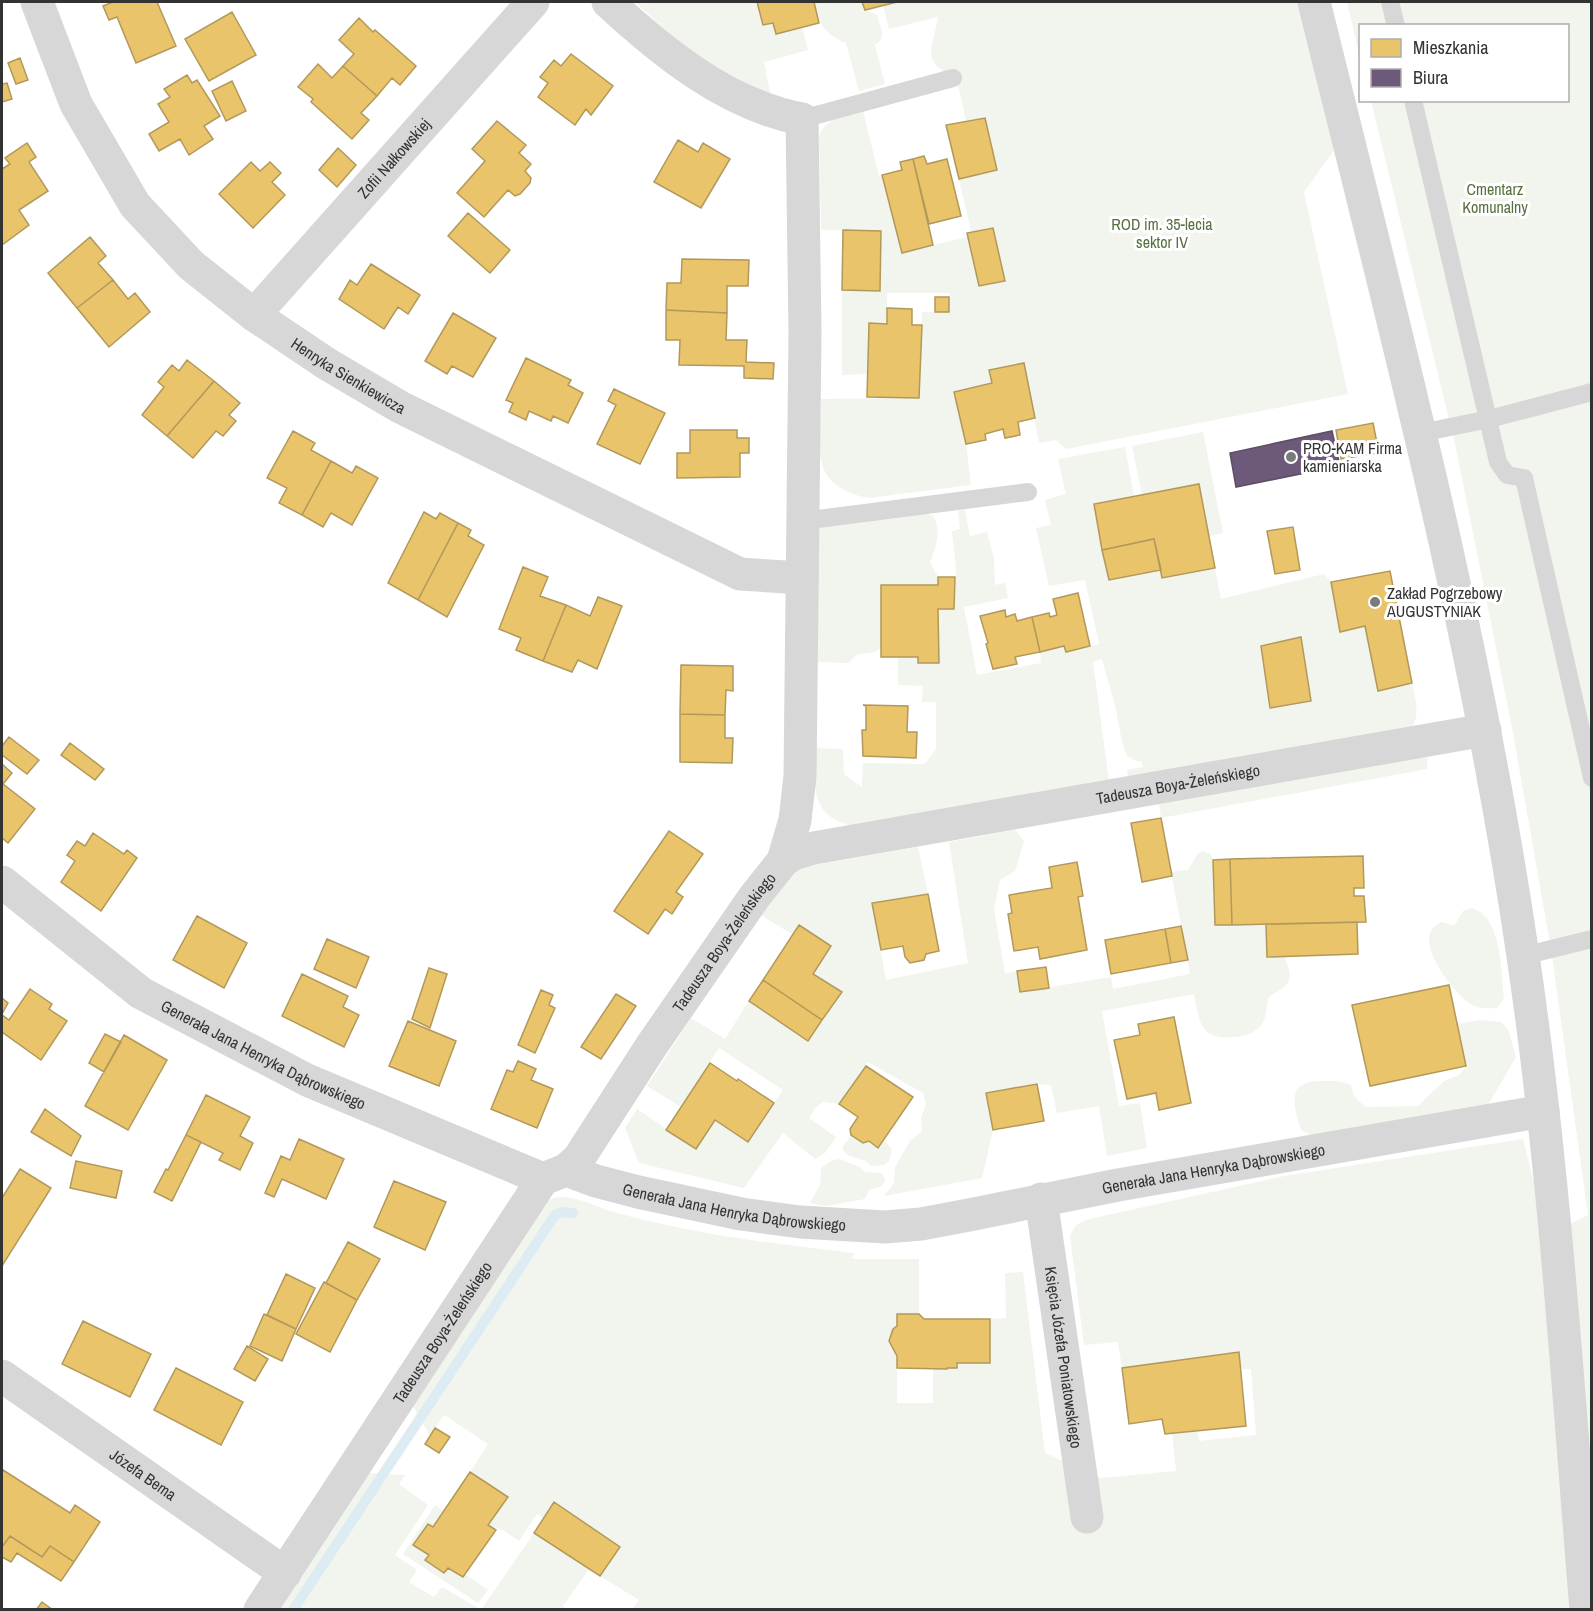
<svg xmlns="http://www.w3.org/2000/svg" width="1593" height="1611" font-family="'Archivo Narrow',sans-serif">
<rect width="100%" height="100%" fill="#fff"/>
<path fill="#f1f5ed" fill-rule="evenodd" d="M635,2H757L763,25L773,23L776,33L802,27L808,50L764,62L771,97L701,58L672,36Z
M814,2H862L865,10L877,15C880,28 888,37 875,45L885,84L859,91L846,43C823,33 820,25 814,2Z
M897,2H1301L1337,146L1304,192L1348,394L1066,449L1056,440L1039,443L1024,363L992,383L955,392L966,444L971,485L868,498C807,485 821,449 821,399L919,398L922,312H949V293H887V324L870,323L868,374L842,375V290H880L881,231L821,230L819,137C824,118 846,116 863,111L879,176L882,175L902,252L968,237L979,286L1004,281L993,228L971,232L959,179L996,170L985,118L966,121L956,76C919,64 933,48 938,17L889,29L883,5Z
M1347,2H1591V1609H633L639,1600L600,1576L619,1546L554,1503L543,1518L537,1514L519,1541L505,1531L488,1525L507,1497L470,1472L488,1444L444,1415L430,1436L413,1406L546,1201C567,1189 596,1208 617,1213C694,1234 774,1244 854,1253L852,1259H919V1314H897V1326L893,1329L889,1341L897,1356V1403H933V1369L957,1368V1363H990V1319L1006,1318L1005,1273L1023,1272L1045,1453L1101,1478L1176,1471L1172,1433L1197,1430L1199,1441L1256,1435L1251,1369L1122,1368L1118,1342L1084,1345L1070,1236L1075,1226L1085,1220L1284,1176L1523,1139L1558,1279L1556,1231L1588,1215L1551,949L1513,733L1455,444L1371,101L1568,100V26H1360V58Z
M1203,432L1223,533L1209,536L1199,484L1142,495L1132,446Z
M1125,447L1134,496L1094,504L1109,580L1161,570L1162,578L1215,568L1221,599L1324,574L1331,582L1340,632L1365,626L1378,690L1412,683C1415,698 1421,715 1411,728L1128,778L1127,770L1143,767L1141,761H1136L1127,756L1122,742L1115,705L1102,659L1093,662L1109,781L849,825C808,814 815,782 815,748L843,749L844,774L862,787L863,763L925,764L936,749V702H922L923,686L898,685V657H918L919,663H939L938,609H954L956,567L952,531L960,529L958,511L965,510L970,536L987,532L994,559L995,585L1005,583L1008,598L964,607L977,675L1041,663L1040,652L1064,646L1067,652L1099,644L1085,580L1049,586L1036,528L1051,525L1045,500L1066,494L1058,459ZM1300,637L1311,701L1270,708L1261,646Z
M920,512L933,516C942,529 936,548 930,562L938,577V585H881V648L875,652L856,655L849,663L814,662L817,531L821,527Z
M1428,753L1427,769L1161,818L1159,804Z
M1015,830L1024,841L1015,871L1000,880L994,909L1005,973L1017,971L1021,992L1111,977L1113,989L1190,974L1171,872L1188,870L1198,853L1203,851L1211,854L1213,860L1215,925L1266,924C1273,937 1296,968 1288,982C1285,989 1274,992 1269,997C1266,1006 1267,1017 1261,1025C1255,1033 1246,1036 1236,1037C1201,1041 1199,1023 1194,994L1102,1011L1119,1106L1140,1103L1147,1148L1107,1156L1099,1106L1057,1113L1051,1085L1037,1084L987,1093L993,1130L982,1178L884,1196L894,1183L895,1167L910,1141L920,1133L922,1129L921,1118L926,1104L923,1093L868,1062L839,1104L823,1102L816,1107L809,1118L836,1137L825,1153L815,1159L783,1133L744,1188L639,1163L625,1128L637,1109L696,1149L715,1120L748,1142L783,1090L719,1048L681,1107L647,1086L691,1018L725,1039L749,1001L808,1041L841,993L813,974L831,946L799,925L793,935L758,913L797,868L918,847L928,894L872,904L886,980L968,963L949,842Z
M1472,908C1502,917 1501,971 1504,998L1497,1008C1491,1008 1483,1009 1477,1007C1458,1001 1420,951 1431,931C1433,926 1438,924 1442,922L1454,926L1463,911Z
M1480,1020L1501,1022L1508,1029L1516,1057L1487,1107L1313,1136L1301,1130C1293,1104 1286,1080 1323,1081C1334,1081 1341,1080 1351,1085L1354,1096L1365,1107L1418,1106L1444,1081L1459,1075L1466,1066L1457,1024Z
M851,1135L863,1143L869,1141L878,1148L884,1140L892,1149L889,1161L884,1165L871,1166C863,1155 848,1161 842,1148Z
M839,1159L860,1167L865,1172L881,1173L885,1178C884,1188 877,1188 869,1190L865,1199L825,1206L810,1203L820,1185L821,1168L831,1161Z
M369,1473L405,1475L399,1484L428,1505L395,1555L417,1570L409,1582L434,1597L442,1587L480,1609L276,1610Z
M435,1505L444,1511L433,1527L428,1524L414,1545L429,1555L425,1561L444,1573L448,1568L463,1577L465,1574L488,1590L478,1603L403,1554Z
M534,1533L589,1569L563,1606L567,1609L481,1610Z"/>
<path fill="#e9c46a" stroke="#b2985a" stroke-width="1.5" d="M113,2H157L176,46L136,63L117,17L109,20L103,6Z
M757,2H814L819,23L776,34L773,23L763,25Z
M862,2H897L865,10Z
M232,12L256,55L209,81L185,39Z
M359,18L373,32L375,30L416,66L400,85L392,78L377,96L343,66L354,54L339,40Z
M571,54L613,86L591,115L586,109L575,125L538,97L548,83L540,77L554,60L561,66Z
M20,58L28,80L16,84L8,63Z
M318,64L332,78L343,66L377,96L361,113L369,120L352,139L311,102L313,99L298,87Z
M187,75L192,83L197,80L220,116L204,126L213,139L189,155L180,139L159,151L149,134L169,122L158,104L170,97L164,89Z
M232,81L246,111L226,121L212,91Z
M7,83L12,99L2,102V84Z
M985,118L997,170L959,179L946,125Z
M497,121L526,145L519,153L531,164L525,171L531,178L530,183L520,194L515,196L508,190L484,217L457,193L485,161L472,149Z
M678,140L698,152L703,143L730,159L701,208L654,182Z
M27,143L36,157L29,162L48,191L19,210L29,225L2,245V169L10,164L5,158Z
M338,148L356,165L337,187L319,170Z
M924,156L927,164L947,159L961,216L929,224L913,159Z
M913,159L933,245L902,253L882,175L902,170L900,162Z
M251,162L260,171L270,162L281,173L272,182L285,195L253,228L219,194Z
M468,213L510,250L490,273L448,236Z
M993,228L1005,281L979,286L967,233Z
M843,230L881,231L880,291L842,290Z
M90,237L106,256L98,263L113,280L77,308L48,273Z
M682,259L749,260L748,286H727V313L666,310L667,283H681Z
M371,264L420,295L408,314L398,307L384,329L339,299L350,280L357,285Z
M113,280L128,299L135,293L150,312L109,347L77,308Z
M935,297H949V312H935Z
M887,308L912,309V325H922L919,398L867,397L869,323L887,324Z
M666,310L727,313L726,340H747L746,362L774,363L773,379L744,378V366L679,365L680,340H666Z
M453,313L496,338L473,377L452,366L447,374L425,361Z
M526,358L571,380L568,385L583,393L568,423L553,416L551,421L529,411L526,420L509,412L513,403L506,400Z
M187,360L214,381L167,436L142,415L164,387L158,382L172,365L179,371Z
M1024,363L1035,418L1018,422L1020,435L1005,438L1003,429L985,434L986,440L966,444L954,392L992,383L989,370Z
M214,381L240,403L229,415L236,421L223,436L216,431L193,458L167,436Z
M614,389L665,413L640,464L597,444L616,405L608,401Z
M1373,423L1379,453L1341,459L1336,430Z
M690,430H737V438H749V453H740V477L677,478V453H690Z
M293,431L315,443L311,450L331,461L302,515L279,503L287,488L267,478Z
M331,461L352,473L356,466L378,478L352,525L331,513L323,527L302,515Z
M1199,484L1215,568L1162,578L1154,539L1102,550L1094,504Z
M424,512L436,519L440,513L458,523L418,600L388,583Z
M458,523L471,530L468,536L484,545L447,617L418,600Z
M1293,527L1300,570L1275,574L1267,531Z
M1154,539L1161,570L1109,580L1102,550Z
M523,567L548,577L540,596L566,605L543,661L516,650L521,638L499,629Z
M1390,571L1412,683L1378,691L1365,626L1340,632L1331,582Z
M938,577H955L954,609H938L939,663H918V657H881V585H938Z
M1078,593L1090,646L1066,652L1064,646L1040,652L1032,617L1049,613L1050,617L1057,615L1053,599Z
M598,597L622,606L597,669L578,660L572,672L543,661L566,605L590,616Z
M1005,610L1006,617L1015,614L1017,621L1032,617L1040,652L1015,657L1017,664L993,669L986,644L988,643L980,616Z
M1301,637L1311,701L1270,708L1261,646Z
M681,665L733,666V691L726,690L725,715L680,714Z
M863,705L908,706L907,732H917L916,758L863,756L862,730H866V706Z
M680,714L725,715V738H733L732,763L680,762Z
M9,737L39,760L27,774L2,755V746Z
M70,743L104,769L95,780L61,755Z
M2,764L12,773L3,784L35,809L8,843L2,838Z
M1161,818L1172,876L1142,882L1131,823Z
M669,831L703,854L676,892L683,897L672,914L665,909L648,934L614,911Z
M93,833L124,854L127,850L137,858L101,911L61,882L75,861L67,855L77,841L85,846Z
M1363,856L1364,888H1354V896H1364L1366,922L1232,925L1230,859Z
M1230,859L1232,925H1215L1213,860Z
M1077,862L1083,896L1078,897L1087,950L1040,959L1038,947L1014,951L1008,914L1012,913L1009,895L1052,888L1049,867Z
M928,894L939,951L926,954L924,960L910,963L905,957L903,946L881,950L872,903Z
M197,916L247,943L224,988L173,960Z
M1357,922L1358,954L1267,957L1266,924Z
M799,925L831,946L813,974L842,992L822,1020L763,980Z
M1181,926L1188,960L1171,963L1165,929Z
M1165,929L1171,963L1111,974L1105,940Z
M327,939L369,957L356,988L314,969Z
M1046,967L1049,988L1020,992L1017,971Z
M429,968L447,974L430,1028L412,1019Z
M302,974L348,996L343,1007L359,1015L344,1047L282,1016Z
M763,980L822,1020L808,1041L749,1001Z
M1449,985L1466,1066L1370,1086L1352,1005Z
M30,989L52,1004L49,1009L67,1021L41,1060L2,1032V1015L9,1020Z
M541,990L553,995L549,1005L555,1008L535,1053L518,1045Z
M616,994L636,1006L601,1059L581,1047Z
M2,998L8,1003L2,1014Z
M1174,1017L1191,1103L1159,1110L1156,1093L1127,1099L1114,1040L1140,1035L1138,1024Z
M408,1021L456,1041L439,1086L389,1066Z
M105,1034L121,1042L104,1072L89,1063Z
M124,1035L167,1060L128,1130L85,1106Z
M518,1061L536,1069L531,1080L553,1089L537,1128L491,1109L507,1070L513,1072Z
M710,1063L737,1081L738,1079L774,1103L748,1142L715,1120L696,1149L666,1130Z
M866,1066L913,1097L878,1148L869,1141L863,1143L851,1135L850,1129L858,1117L839,1104Z
M1037,1084L1044,1121L993,1130L986,1093Z
M206,1095L250,1117L240,1136L253,1143L240,1170L219,1160L223,1153L186,1135Z
M45,1109L81,1136L71,1156L31,1132Z
M186,1135L201,1142L172,1201L154,1192L166,1169L168,1170Z
M299,1139L344,1159L326,1199L282,1179L274,1197L265,1193L281,1156L290,1160Z
M76,1161L122,1171L116,1198L70,1188Z
M20,1169L51,1188L2,1266V1198Z
M394,1181L446,1202L425,1250L374,1227Z
M348,1242L380,1259L357,1300L326,1283Z
M286,1274L315,1288L296,1329L267,1315Z
M324,1282L357,1300L330,1352L296,1334Z
M264,1314L296,1329L282,1361L250,1346Z
M897,1314H919L924,1319H990V1363H957V1368H947V1369L897,1368V1356L889,1341L893,1329L897,1326Z
M83,1321L151,1354L130,1397L62,1364Z
M247,1346L268,1359L255,1381L234,1369Z
M1239,1352L1246,1426L1165,1434L1162,1419L1129,1424L1122,1368Z
M176,1368L243,1402L221,1445L154,1410Z
M435,1428L450,1437L439,1453L425,1444Z
M3,1470L70,1513L75,1505L100,1522L74,1562L50,1546L42,1557L10,1536L2,1547V1473Z
M470,1472L508,1497L488,1525L496,1530L463,1577L448,1568L444,1573L425,1560L429,1555L413,1545L428,1524L433,1527Z
M554,1502L620,1547L600,1576L534,1533Z
M10,1536L42,1557L50,1546L74,1562L61,1581L17,1553L11,1562L2,1557V1547Z
M42,1602L53,1610H36Z"/>
<path fill="#6d597a" stroke="#5c4e65" stroke-width="1.5" d="M1332,431L1340,466L1236,487L1230,453Z"/>
<g fill="none" stroke-linecap="round" stroke-linejoin="round">
<path stroke="#ddebf3" stroke-width="10" d="M293,1610L555,1215L563,1212L573,1213"/>
<path stroke="#d7d7d7" stroke-width="18" d="M1390,2L1396,26
M1413,100L1498,462L1507,475L1524,478L1592,778
M802,119L953,78
M1421,433L1489,419L1592,392
M802,521L1028,492
M1523,956L1592,939"/>
<g stroke="#d7d7d7" stroke-width="33">
<path id="s1" d="M37,2L76,104L135,205L191,265L254,315L327,364L400,407L740,574L802,578"/>
<path d="M608,2C662,52 727,105 802,119L805,332L800,776L795,820L783,861"/>
<path d="M1314,2C1392,318 1476,633 1523,956C1555,1172 1568,1391 1586,1610"/>
<path id="s2" d="M254,315L533,2"/>
<path id="s3" d="M2,882L141,993L307,1080L543,1179L566,1170L596,1181L638,1192L741,1214L800,1222L885,1227L921,1224L969,1215L1118,1185L1543,1111"/>
<path id="s4" d="M1041,1199L1087,1517"/>
<path id="s5" d="M2,1376L285,1573"/>
<path id="s6" d="M260,1610L543,1179L566,1170L579,1158L652,1045L755,896L783,861L793,854L814,848L1485,730"/>
</g>
</g>
<g fill="#7a7a7a" stroke="#fff" stroke-width="2">
<circle cx="1291" cy="457" r="6"/>
<circle cx="1375" cy="602" r="6"/>
</g>
<g text-anchor="middle" stroke-width="6" stroke-linejoin="round" paint-order="stroke">
<g font-size="16" fill="#333" stroke="#fff">
<text dy="6" stroke="none"><textPath href="#s2" startOffset="210">Zofii Nałkowskiej</textPath></text>
<text dy="6" stroke="none"><textPath href="#s1" startOffset="501">Henryka Sienkiewicza</textPath></text>
<text dy="6" stroke="none"><textPath href="#s6" startOffset="1322">Tadeusza Boya-Żeleńskiego</textPath></text>
<text dy="6" stroke="none"><textPath href="#s6" startOffset="818">Tadeusza Boya-Żeleńskiego</textPath></text>
<text dy="6" stroke="none"><textPath href="#s3" startOffset="315">Generała Jana Henryka Dąbrowskiego</textPath></text>
<text dy="6" stroke="none"><textPath href="#s3" startOffset="1305">Generała Jana Henryka Dąbrowskiego</textPath></text>
<text dy="6" stroke="none"><textPath href="#s3" startOffset="819">Generała Jana Henryka Dąbrowskiego</textPath></text>
<text dy="6" stroke="none"><textPath href="#s6" startOffset="332">Tadeusza Boya-Żeleńskiego</textPath></text>
<text dy="6" stroke="none"><textPath href="#s4" startOffset="160">Księcia Józefa Poniatowskiego</textPath></text>
<text dy="6" stroke="none"><textPath href="#s5" startOffset="172">Józefa Bema</textPath></text>
</g>
<g font-size="16" fill="#56703f" stroke="#fff">
<text x="1495" y="195">Cmentarz<tspan x="1495" dy="18">Komunalny</tspan></text>
<text x="1162" y="230">ROD im. 35-lecia<tspan x="1162" dy="18">sektor IV</tspan></text>
</g>
<g font-size="16" fill="#333" stroke="#fff" text-anchor="start">
<text x="1303" y="454">PRO-KAM Firma<tspan x="1303" dy="18">kamieniarska</tspan></text>
<text x="1387" y="599">Zakład Pogrzebowy<tspan x="1387" dy="18">AUGUSTYNIAK</tspan></text>
</g>
</g>
<rect width="1593" height="1611" fill="none" stroke="#333333" stroke-width="6"/>
<rect x="1359" y="24" width="210" height="78" fill="#ffffff" stroke="#adadad" stroke-width="1.5"/>
<rect x="1371" y="39" width="30" height="18" fill="#e9c46a" stroke="#adadad" stroke-width="1.5"/>
<text x="1413" y="54" font-size="18" fill="#333333">Mieszkania</text>
<rect x="1371" y="69" width="30" height="18" fill="#6d597a" stroke="#adadad" stroke-width="1.5"/>
<text x="1413" y="84" font-size="18" fill="#333333">Biura</text>
</svg>
